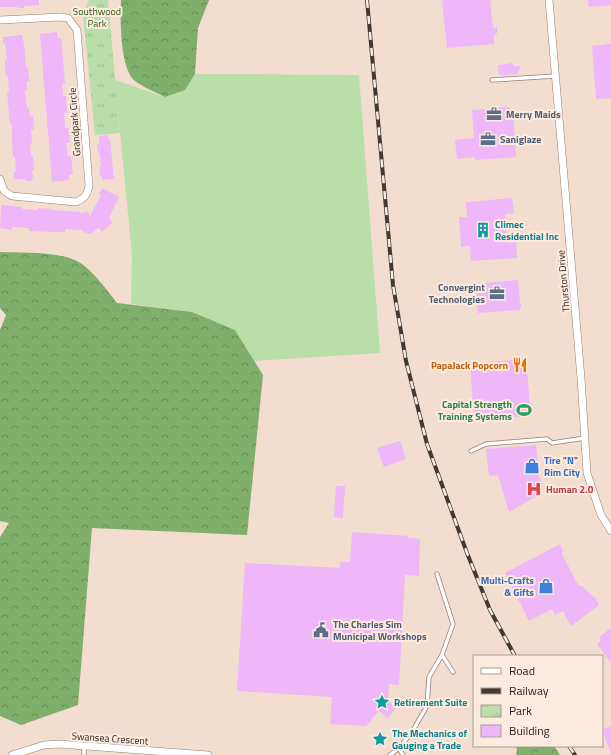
<svg xmlns="http://www.w3.org/2000/svg" width="611" height="755" font-family="'Titillium Web',sans-serif">
<defs>
<pattern id="forest-crowns" width="20" height="18" patternUnits="userSpaceOnUse"><rect width="20" height="18" fill="#7faf6b"/><path d="M2 6a3 3 0 1 1 6 0M12 15a3 3 0 1 1 6 0" fill="none" stroke="#688e57"/></pattern>
<pattern id="park-tufts" width="24" height="20" patternUnits="userSpaceOnUse"><rect width="24" height="20" fill="#b9deaa"/><path d="M3 7l-1-3M5 7V3M7 7l1-3M15 17l-1-3M17 17v-4M19 17l1-3" fill="none" stroke="#9fbe92"/></pattern>
</defs>
<rect width="100%" height="100%" fill="#f3ddce"/>
<path fill="#b9deaa" d="M195,74L359,75L380,353L254,361L235,330L192,312L131,304L132,256L115,80L165,97L185,90Z"/>
<path fill="url(#forest-crowns)" d="M121,0H209L198,28L195,74L185,90L165,97C155,92 143,87 135,81C120,70 120,18 121,0Z
M0,252C23,253 59,251 79,262C92,270 108,291 117,303L192,312L235,330L263,375L247,535L92,528L78,705L21,725L0,716V537L9,523L0,521V330L6,315L0,308Z
M516,746H554L560,755H516L517,750Z"/>
<path fill="url(#park-tufts)" d="M89,0H108L120,133L95,135L83,14Z"/>
<path fill="#edb7fa" d="M0,0H39V5L24,6V8H18V7H0Z
M442,0H490L493,28L497,27V33L494,36V44L447,48Z
M588,0H611V5L589,7Z
M57,32L58,38H61L62,46L65,84H62L63,96H66L67,113H64L65,126V128H68L70,143H66L68,156H71L73,174L69,175V180L52,182L40,34Z
M22,35L24,44L26,67H28L29,78L30,81H27V90H25L27,108H29L30,116H33L34,129L31,130L32,142L31,144H30L31,156H33L34,170H32L33,178L31,181H27L24,179H14V172H16L15,157H13L12,144V124H10L7,92H9L8,76H6L5,69V60H7L5,43L3,44V37Z
M608,44H611V98L596,99L592,46Z
M513,63L514,66H521L517,74L499,75L498,65Z
M508,107L513,111L516,157L475,160V157L457,159L455,140L474,138L472,110Z
M108,135V139H110L114,179L102,180V176H100L99,167H101L100,153H98L97,144H99V136Z
M102,188L119,197L109,218L112,223L102,232L99,228L90,234L85,232L84,233L82,230L65,229V232H55L29,231V228L12,227V230L0,228L1,205L22,207V209L38,210V208L52,209V210L80,212L81,214L87,211L90,216L101,195L99,194Z
M512,198L514,213L505,214L507,243L516,242L517,258L471,261L470,246L461,247L459,217H467L466,202Z
M518,280L520,303L522,306L520,308V310L478,313L475,284Z
M526,359L531,416L474,420L470,363Z
M400,441L406,459L384,467L377,448Z
M536,445L539,478H540L543,486L540,487L542,493L509,512L498,475L489,476L486,449Z
M336,486H345L343,518L334,517Z
M352,532L408,536V538L420,539L419,576L405,575L399,685L389,684L388,701L396,708L388,718L379,711L366,726L330,724L332,697L237,691L245,563L340,568V562H350Z
M560,544L563,551L562,554L578,585L584,587L586,591L589,592L592,596L595,597L599,605L571,626L563,611L555,615L552,609L529,621L505,573Z
M611,628V663L597,644L601,641L599,637Z
M611,727V751H610L604,734V728Z"/>
<g fill="none" stroke-linecap="round" stroke-linejoin="round">
<g stroke="#948073" stroke-width="5">
<path id="service" d="M492,80L556,76
M471,451L486,444L547,439L552,443L585,438
M437,574L453,624L442,655
M399,748L403,755
M84,755V746
M390,755L399,748L412,732L427,706L429,677L442,655L453,672"/>
</g>
<g stroke="#948073" stroke-width="8">
<path id="minor" d="M549,0L581,378L587,473L601,515L611,531
M0,20L60,17L68,18L77,30L89,186C87,195 85,198 76,202L12,196L4,191L0,179
M12,755L44,745L59,744L208,755"/>
</g>
<use href="#service" stroke="#fff" stroke-width="3.5"/>
<use href="#minor" stroke="#fff" stroke-width="7"/>
<g stroke="#423932" stroke-width="4">
<path id="rail" d="M367,0L393,285L406,361L427,444L467,553L490,610L515,656
M569,746L575,755"/>
</g>
<use href="#rail" stroke="#fdebdf" stroke-width="2.5" stroke-dasharray="8" stroke-linecap="butt"/>
</g>
<defs>
<g id="office-bare" transform="scale(1.2)"><path d="M-6-3h4V-5.5h4V-3h4V5H-6ZM-1-4.5V-3h2v-1.5ZM-6 0V1H6V0Z" fill="#5c6f8a" stroke="#fdebdf" stroke-width="2.5" paint-order="stroke"/></g>
<g id="building-bare" transform="scale(1.2)"><path d="M-4-6H4V6H1V3H-1V6H-4ZM-2.5-4.3h1.7v1.8h-1.7ZM.8-4.3h1.7v1.8H.8ZM-2.5-1h1.7V.8h-1.7ZM.8-1h1.7V.8H.8Z" fill="#0f9aa8" stroke="#fdebdf" stroke-width="2.5" paint-order="stroke"/></g>
<g id="restaurant-bare" transform="scale(1.2)"><path d="M-5-6h1v4h1v-4h1v4h1v-4h1v5L-1.5 .5V6h-2V.5L-5-1ZM5-6V6H3V1.5H1.5Q1.5-4 5-6Z" fill="#e8710a" stroke="#fdebdf" stroke-width="2.5" paint-order="stroke"/></g>
<g id="stadium-bare" transform="scale(1.2)"><path d="M0-5a6.5 5 0 1 0 0 10a6.5 5 0 1 0 0-10ZM-3.5-1.8h7v3.6h-7Z" fill="#2e9e5b" stroke="#fdebdf" stroke-width="2.5" paint-order="stroke"/></g>
<g id="shop-bare" transform="scale(1.2)"><path d="M-5-2.5h2.3a2.7 3.5 0 0 1 5.4 0H5L5.5 6h-11ZM-1.5-2.5h3a1.5 2.3 0 0 0-3 0Z" fill="#3f7fe0" stroke="#fdebdf" stroke-width="2.5" paint-order="stroke"/></g>
<g id="hospital-bare" transform="scale(1.2)"><path d="M-5-5h3v3.5h4V-5h3V5h-3V1.5h-4V5h-3Z" fill="#e0444e" stroke="#fdebdf" stroke-width="2.5" paint-order="stroke"/></g>
<g id="civic-bare" transform="scale(1.2)"><path d="M-.6-6.5H3V-4.5H.6V-3L4-1V1h2V6H-6V1h2V-1L-.6-3ZM-1.2 2.5V6h2.4V2.5Z" fill="#5c6f8a" stroke="#fdebdf" stroke-width="2.5" paint-order="stroke"/></g>
<g id="sight-bare" transform="scale(1.2)"><path d="M0-6L1.8-2.2L6-1.7L2.9 1.2L3.7 5.4L0 3.3L-3.7 5.4L-2.9 1.2L-6-1.7L-1.8-2.2Z" fill="#0f9aa8" stroke="#fdebdf" stroke-width="2.5" paint-order="stroke"/></g>
</defs>
<g fill-rule="evenodd">
<use href="#office-bare" x="494" y="114"/>
<use href="#office-bare" x="488" y="139"/>
<use href="#building-bare" x="483" y="230"/>
<use href="#office-bare" x="497" y="293"/>
<use href="#restaurant-bare" x="520" y="365"/>
<use href="#stadium-bare" x="524" y="410"/>
<use href="#shop-bare" x="532" y="466"/>
<use href="#hospital-bare" x="534" y="489"/>
<use href="#shop-bare" x="546" y="586"/>
<use href="#civic-bare" x="321" y="630"/>
<use href="#sight-bare" x="382" y="702"/>
<use href="#sight-bare" x="380" y="739"/>
</g>
<g text-anchor="middle" stroke-width="4" stroke-linejoin="round" paint-order="stroke">
<g font-size="10" fill="#2e5a15" stroke="#fdebdf">
<text x="97" y="15">Southwood<tspan x="97" dy="12">Park</tspan></text>
</g>
<g font-size="10" font-weight="bold" fill="#4e5e75" stroke="#fdebdf" text-anchor="start">
<text x="506" y="118">Merry Maids</text>
<text x="500" y="143">Saniglaze</text>
<text x="485" y="291" text-anchor="end">Convergint<tspan x="485" dy="12">Technologies</tspan></text>
<text x="333" y="628">The Charles Sim<tspan x="333" dy="12">Municipal Workshops</tspan></text>
</g>
<g font-size="10" fill="#2c241e" stroke="#fdebdf">
<text transform="translate(74 122) rotate(-94)" y="4">Grandpark Circle</text>
<text transform="translate(563 281) rotate(-95)" y="4">Thurston Drive</text>
<text transform="translate(110 738) rotate(4)" y="4">Swansea Crescent</text>
</g>
<g font-size="10" font-weight="bold" fill="#0d838f" stroke="#fdebdf" text-anchor="start">
<text x="495" y="228">Climec<tspan x="495" dy="12">Residential Inc</tspan></text>
<text x="394" y="706">Retirement Suite</text>
<text x="392" y="737">The Mechanics of<tspan x="392" dy="12">Gauging a Trade</tspan></text>
</g>
<g font-size="10" font-weight="bold" fill="#c56008" stroke="#fdebdf" text-anchor="end">
<text x="508" y="369">PapaJack Popcorn</text>
</g>
<g font-size="10" font-weight="bold" fill="#27864d" stroke="#fdebdf" text-anchor="end">
<text x="512" y="408">Capital Strength<tspan x="512" dy="12">Training Systems</tspan></text>
</g>
<g font-size="10" font-weight="bold" fill="#366cbe" stroke="#fdebdf" text-anchor="start">
<text x="544" y="464">Tire "N"<tspan x="544" dy="12">Rim City</tspan></text>
<text x="534" y="584" text-anchor="end">Multi-Crafts<tspan x="534" dy="12">&amp; Gifts</tspan></text>
</g>
<g font-size="10" font-weight="bold" fill="#be3a42" stroke="#fdebdf" text-anchor="start">
<text x="546" y="493">Human 2.0</text>
</g>
</g>
<rect x="473" y="655" width="130" height="92" fill="#fdebdf" stroke="#a99b92"/>
<rect x="481" y="668" width="20" height="6" fill="#ffffff" stroke="#a99b92"/>
<text x="509" y="675" font-size="12" fill="#2c241e">Road</text>
<rect x="481" y="688" width="20" height="6" fill="#423932" stroke="#a99b92"/>
<text x="509" y="695" font-size="12" fill="#2c241e">Railway</text>
<rect x="481" y="705" width="20" height="12" fill="url(#park-tufts)" stroke="#a99b92"/>
<text x="509" y="715" font-size="12" fill="#2c241e">Park</text>
<rect x="481" y="725" width="20" height="12" fill="#edb7fa" stroke="#a99b92"/>
<text x="509" y="735" font-size="12" fill="#2c241e">Building</text>
</svg>
